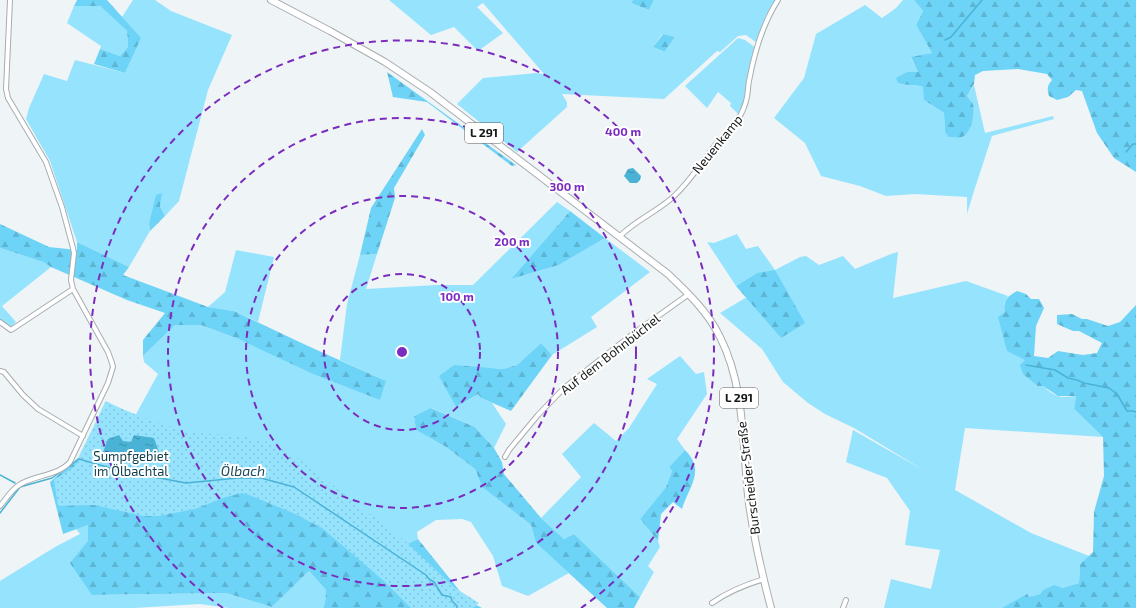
<svg xmlns="http://www.w3.org/2000/svg" width="1136" height="608" font-family="'Exo 2',sans-serif">
<defs>
<pattern id="forest-firs" width="22" height="20" patternUnits="userSpaceOnUse"><rect width="22" height="20" fill="#6dd4f7"/><path d="M5 1l3.5 6h-7zM16 11l3.5 6h-7z" fill="#5eb5d3"/></pattern>
<pattern id="park-dots" width="8" height="8" patternUnits="userSpaceOnUse"><rect width="8" height="8" fill="#96e3fe"/><path d="M2 2h.1M6 6h.1" fill="none" stroke="#81c2d9" stroke-width="1.8" stroke-linecap="round"/></pattern>
<pattern id="water-ripples" width="26" height="14" patternUnits="userSpaceOnUse"><rect width="26" height="14" fill="#4ab3d5"/><path d="M2 4q2-2 4 0t4 0M15 11q2-2 4 0t4 0" fill="none" stroke="#3d91ac"/></pattern>
</defs>
<rect width="100%" height="100%" fill="#eff4f6"/>
<path fill="#96e3fe" fill-rule="evenodd" d="M133,0H155L171,11L232,35L208,90L179,201L165,216L160,206L161,193L149,224L150,231L129,267L77,242L50,161L26,119L29,108L44,74L67,81L75,60L125,73L140,39L122,17Z
M389,0H633L631,3L649,10L654,0H775L766,16L757,43L746,35L738,36L720,52L717,51L664,99L562,94L567,102V107L517,152L457,104L483,78L536,73L544,74L483,3L477,7L503,33L478,51L454,27L431,35ZM662,34L675,37L663,52L653,47Z
M903,0H914L923,11L916,25L932,53L911,58L918,72H907L897,78L898,83C907,86 913,84 923,87L930,104L944,113L945,132L966,134C970,126 977,114 973,105C972,102 969,99 967,96L974,85L985,133L1053,116L1054,119L992,136L974,191L967,214V197L915,194L886,196L860,186L821,176L805,143L774,118L804,78L816,34L865,5L882,18L896,8Z
M74,6H100L127,31L128,47L120,56L100,49L101,46L67,23Z
M738,38L745,40L756,48L748,75L743,106L738,114L730,106L731,103L718,92L707,108L685,86Z
M557,202L570,211L511,279L559,265L605,238L650,272L591,317L597,327L552,355L541,343L517,365L503,369L487,368L440,376L456,407L478,394L481,398L492,403L506,424L494,448L475,427L432,408L414,416L416,430L446,447L475,469L482,487L531,525L536,543L569,573L528,596L502,586L493,556L471,522L462,519L436,520L417,532L418,539L396,549L115,467L78,458L106,401L135,416L158,374L144,362L143,356L175,325H201L241,340L386,381L340,360L347,304L360,255L377,254L366,289L436,285H473Z
M737,234L746,249L758,246L775,270L800,257L806,256L819,265L843,256L855,269L891,254L898,252L893,298L966,281L1008,296L1004,304C1014,331 1029,385 1058,396C1063,398 1071,396 1076,396L1074,409L1103,437L965,428L955,490L1031,533L1089,556L1080,564L1079,583L1062,588L1043,590L1040,594L1029,597L1002,608H884L891,579L931,589L940,550L905,545L910,511L887,478L846,462L853,430L925,471L854,428L825,414L808,403L783,382L762,349L720,313L747,297L781,338L757,273L736,286L707,242L714,243Z
M0,248L43,262L51,267L2,306L16,322L11,327L0,319Z
M236,250L274,257L258,322L234,311L208,307L225,292Z
M680,356L696,374L704,372L707,394L677,439L685,450L669,467L672,471L666,487L640,519L658,541L660,547L648,566L654,572L640,597L574,534L564,539L541,518L581,477L562,454L594,423L616,441L629,428L657,384L647,379Z
M88,525V541L92,595L226,593L272,607L309,571L326,590L325,603L323,608H229L200,604L134,608H0V581L55,547L80,534L76,529Z"/>
<path fill="url(#forest-firs)" d="M77,0H107L141,38L125,73L94,64L100,49L120,56L128,47L127,31L100,6H74Z
M633,0H654L649,10L631,3Z
M914,0H1136V172L1114,158L1097,133L1082,91L1076,90L1068,97L1057,100L1049,96C1047,89 1047,86 1052,80L1047,74L1018,69L983,71L975,75L974,84L967,96C969,99 972,102 973,104C976,113 971,133 962,137C959,138 953,137 949,137L945,132L944,113L924,100L923,87C914,84 906,86 898,83L896,78L907,72H918L911,57L932,53L916,25L923,11Z
M663,34L675,37L664,52L653,47Z
M387,72L516,165L512,166L427,102L393,97Z
M422,129L425,135L394,188L395,198L377,254L360,255L371,208Z
M162,193L160,206L165,216L150,231L149,224L156,195Z
M570,211L605,238L559,265L511,279Z
M0,224L49,247L77,250V242L129,267L123,275L208,307L234,311L308,346L386,381L380,400L311,373L241,340L201,325H175L143,356V340L165,313L127,300L51,267L43,262L0,248Z
M775,270L805,323L781,338L736,286L757,273Z
M1017,291L1026,294L1031,299H1039L1044,308L1036,326L1034,356L1048,358L1058,351L1083,355L1097,353L1102,343L1079,331H1073L1057,324V315L1072,314L1082,319H1087L1108,326L1120,322L1136,305V608H1002L1027,594L1029,597L1040,594L1043,590L1054,585L1062,588L1079,583L1080,564L1093,552L1094,512L1104,476L1103,437L1074,409L1076,396H1058L1043,386H1038L1023,374L1020,365L1025,360L1007,351L998,317L1005,312C1003,300 1007,297 1017,291Z
M541,343L552,355L511,411L481,398L478,394L456,407L439,376L454,365L503,369L517,365Z
M431,408L475,427L494,448L502,462L504,474L541,518L564,539L574,534L640,597L634,608H607L536,543L531,525L482,487L475,469L446,447L416,430L414,416Z
M685,450C706,471 689,486 682,509L673,502L661,514L658,541L640,519L666,487L672,471L669,467Z
M78,458L116,467L238,479L343,493L396,549L418,539L467,600L482,608H323L325,603L326,590L309,571L272,607L226,593L92,595L70,563L88,541V525L63,534L50,482Z"/>
<path fill="url(#park-dots)" d="M105,402L150,420L192,433L237,435L277,444L292,454L325,478L367,515L370,514L403,539L455,588L479,603L473,608H411L384,581L322,528L293,513L249,495L242,493L226,497L195,509L158,516H144L94,505L58,506L54,480L75,466L81,456Z"/>
<path fill="url(#water-ripples)" d="M633,168L641,176L640,180L637,183H630L624,176L628,169Z
M119,435L123,441L131,442L134,435L154,438L160,455L149,460L115,458L103,452L108,439Z"/>
<g fill="none" stroke-linecap="round" stroke-linejoin="round">
<path stroke="#4ab3d5" stroke-width="1.5" d="M945,40L951,37L982,0
M1126,152L1133,144H1136
M1026,365L1055,370L1068,378L1077,380L1084,383L1109,388L1117,394L1127,411H1133L1136,412
M0,475L15,483
M0,513L20,487L52,478L79,459L117,470L186,483L238,478H261L294,487L426,575L429,579L434,582L442,595L451,597L452,601L457,606V608"/>
<g stroke="#a8adaf" stroke-width="6">
<path id="minor" d="M620,236C635,221 656,212 672,198C690,182 704,159 719,140C733,130 744,113 747,97C748,92 748,86 749,81C754,54 763,23 778,0
M0,322L11,330L73,289
M0,371L4,372L23,395L38,409L83,436
M505,457L509,450L538,415L564,388L630,336L689,294
M0,506C6,499 11,490 19,485C34,475 58,476 70,462L108,383L113,367L112,363L108,352L73,289L71,280L74,253L73,248L62,207L46,162L8,98L6,89L10,0
M712,603C729,591 744,585 764,579
M843,608L846,600"/>
</g>
<g stroke="#a8adaf" stroke-width="8">
<path id="primary" d="M271,0L330,31L385,62L430,92L668,274C688,293 708,312 720,337C746,388 742,449 749,504C754,539 762,574 771,608"/>
</g>
<use href="#minor" stroke="#fff" stroke-width="4"/>
<use href="#primary" stroke="#fff" stroke-width="6"/>
</g>
<g fill="none" stroke="#7b2cbf" stroke-width="2" stroke-dasharray="7 5">
<circle cx="402" cy="352" r="78"/>
<circle cx="402" cy="352" r="156"/>
<circle cx="402" cy="352" r="234"/>
<path d="M223 608A312 312 0 1 1 581 608"/>
</g>
<g text-anchor="middle" stroke-width="4" stroke-linejoin="round" paint-order="stroke">
<g fill="#fff" stroke="#5c5d5d" stroke-width="1">
<rect x="465" y="123" width="38" height="20" rx="3"/>
<rect x="720" y="388" width="38" height="20" rx="3"/>
</g>
<g font-size="12" font-weight="bold" fill="#161818">
<text x="484" y="137">L 291</text>
<text x="739" y="402">L 291</text>
</g>
<g font-size="13" fill="#161818" stroke="#fff">
<text transform="translate(717 144) rotate(-51)" y="5">Neuenkamp</text>
<text transform="translate(610 354) rotate(-38)" y="5">Auf dem Bohnbüchel</text>
<text transform="translate(748 478) rotate(-97)" y="5">Burscheider Straße</text>
</g>
<g font-size="13" fill="#0d3c4b" stroke="#fff">
<text x="131" y="461">Sumpfgebiet<tspan x="131" dy="15">im Ölbachtal</tspan></text>
</g>
<g font-size="14" font-style="italic" fill="#1c4a58" stroke="#fff">
<text x="243" y="476">Ölbach</text>
</g>
</g>
<circle cx="402" cy="352" r="6" fill="#7b2cbf" stroke="#fff" stroke-width="2"/>
<g font-size="12" text-anchor="middle" font-weight="bold" fill="#7b2cbf" stroke="#fff" stroke-width="4" stroke-linejoin="round" paint-order="stroke">
<text x="623" y="136">400 m</text>
<text x="567" y="191">300 m</text>
<text x="512" y="246">200 m</text>
<text x="457" y="301">100 m</text>
</g>
</svg>
